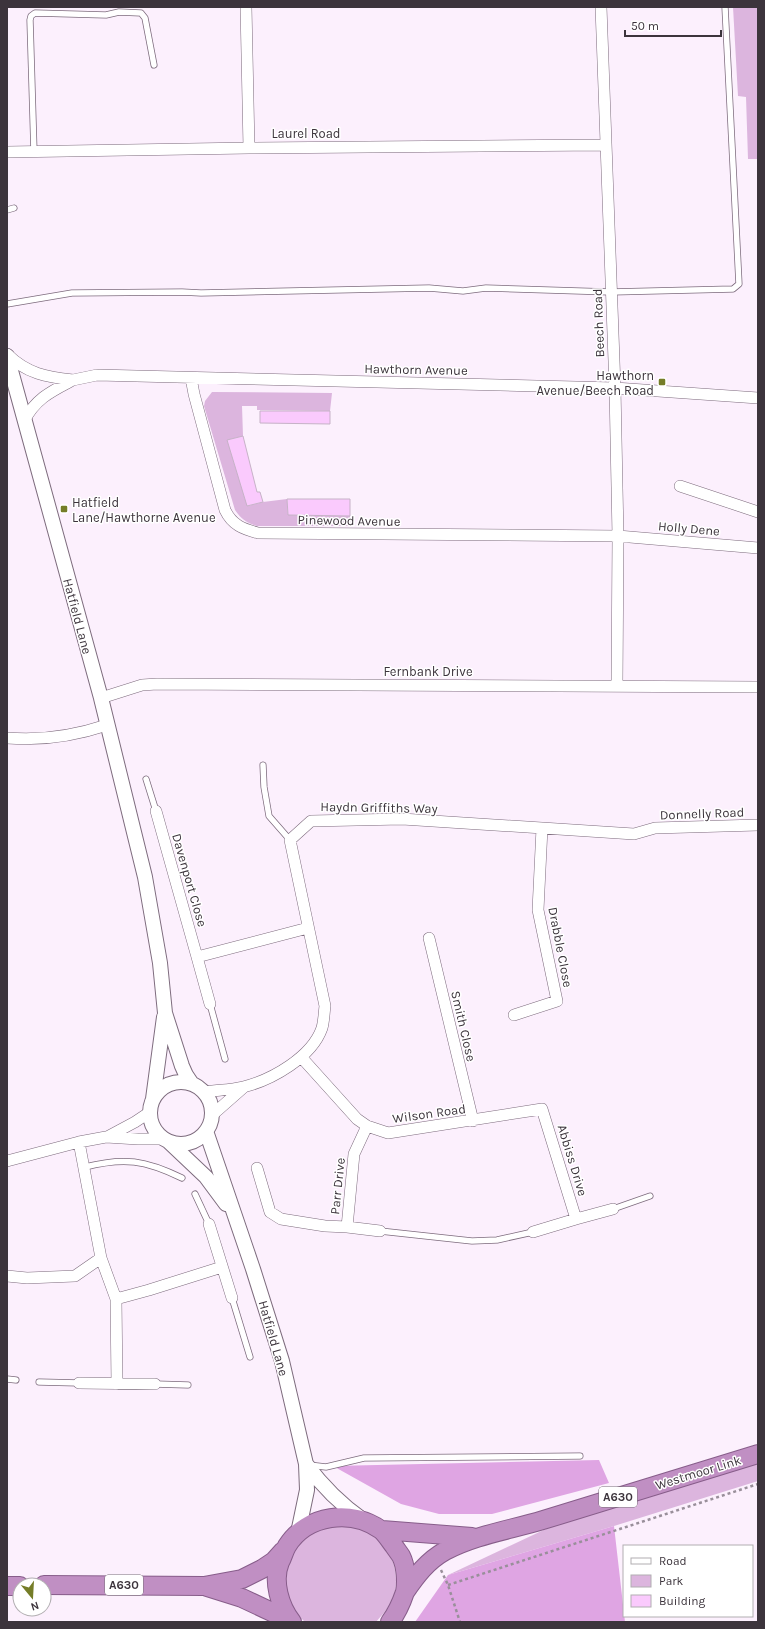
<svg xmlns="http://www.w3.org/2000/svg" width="765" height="1629" font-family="Karla,sans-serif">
<rect width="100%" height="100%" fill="#fcf0fd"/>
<path fill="#dcb5de" d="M733,7H758V159H748L746,97L738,96Z
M212,392L332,393L330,411L257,410V406H242L243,436L228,440L248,506L263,502L287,499L288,515L350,516L351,526H257C247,523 241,519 235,510L204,406L205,401Z
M758,1463V1481L614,1526L448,1575L550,1527Z
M343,1524C349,1525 356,1526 361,1528C386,1537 400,1566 395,1591C392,1604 384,1613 376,1622H305C302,1619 297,1615 294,1611C279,1586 283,1552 308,1534C319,1527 331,1525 343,1524Z"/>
<path fill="#dfa5e3" d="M599,1460L609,1483L492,1514H439L401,1504L333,1466Z
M614,1526L625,1622H415L448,1575Z"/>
<path fill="#facafd" stroke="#c6b2c7" d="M260,411H330V424L260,423Z
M243,436L257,492H260L263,502L247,506L227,440Z
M287,499H350V516L288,515Z"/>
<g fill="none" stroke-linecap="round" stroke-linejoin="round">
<g stroke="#7d6b7d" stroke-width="7">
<path id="service" d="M34,152L30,20L31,16L35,13L106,15L119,12L141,13L145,18L154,65
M7,210L14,208
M7,304L72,293L182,292L201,293L429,288L463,291L486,288L611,292L733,289L739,284L725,7
M263,765L264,787L269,816L290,840
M146,779L156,811
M210,1004L225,1059
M85,1167C124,1157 145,1160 182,1178
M195,1194L209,1224
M613,1209L650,1196
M380,1231L472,1241L497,1240L533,1232
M232,1298L250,1357
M7,1379L16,1380
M39,1382L79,1383
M155,1384L188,1385
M309,1465L326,1467L364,1458L580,1456"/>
</g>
<g stroke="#7d6b7d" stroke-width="12">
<path id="minor" d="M246,7L249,148
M601,7L615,388L618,536L617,686
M7,152L249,148L606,145
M7,354C27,374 47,377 73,380C52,391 36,398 24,421
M191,378L194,394L225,510C232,525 243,529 258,533L618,536L758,548
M73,380L97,375L615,388L758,398
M680,486L758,512
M101,698L142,685L157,684L758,687
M7,738C42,741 74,736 107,725
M156,811L197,957
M429,938L473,1121
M210,1004L197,957L308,928
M514,1015L557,1001L538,910L542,828
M302,1058L357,1119L367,1126L388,1133L542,1109L576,1219L533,1232
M204,1092C217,1090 230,1090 243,1087C272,1080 312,1057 322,1028C324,1021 324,1013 325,1006L290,840L311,821L402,819L634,834L655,828L758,825
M211,1116L244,1087
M107,1137L135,1122L150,1112
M79,1142L101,1258L116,1299L117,1384
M7,1161L79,1142L106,1137L138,1139H164
M257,1168L270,1212L281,1219L325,1226L347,1227L354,1154L367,1126
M576,1219L613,1209
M209,1224L232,1298
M347,1227L380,1231
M7,1276L27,1278L75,1276L101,1258
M116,1299L149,1290L222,1267
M79,1383L155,1384"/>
</g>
<g stroke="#7d6b7d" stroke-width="16">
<path id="tertiary" d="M7,356L101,698L145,877L160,963L165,1013L182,1066L186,1075L192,1084
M150 1113a31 31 0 1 1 62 0a31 31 0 1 1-62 0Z
M153,1099L164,1017
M206,1131L253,1269L282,1361L306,1464L307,1490L298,1533
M169,1142L206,1177L226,1204
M306,1464C323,1487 340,1504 363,1520"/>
</g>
<g stroke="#875d8a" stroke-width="20">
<path id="trunk" d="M382,1530L472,1537
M44,1585L204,1586L242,1579L262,1569L274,1561L283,1551
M7,1586H20
M207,1587L242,1598L291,1621
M405,1592C416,1576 427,1561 445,1551C475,1535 510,1530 543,1520C615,1498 686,1476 758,1454
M292,1622C280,1607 272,1581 280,1562C283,1557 284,1551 287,1546C307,1514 352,1509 381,1530C386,1534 390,1541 394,1546C396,1549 399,1553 401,1556C406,1566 407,1582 405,1592C402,1601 396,1614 390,1622"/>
</g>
<path stroke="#998f9a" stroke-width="2.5" stroke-dasharray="3 3" stroke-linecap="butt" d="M441,1570L448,1585L460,1622
M448,1585L758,1484"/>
<use href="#service" stroke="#fff" stroke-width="5.5"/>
<use href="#minor" stroke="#fff" stroke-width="11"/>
<use href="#tertiary" stroke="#fff" stroke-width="14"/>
<use href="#trunk" stroke="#c08fc3" stroke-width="18"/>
</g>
<g fill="#757d28" stroke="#fff" stroke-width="1.5">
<rect x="658" y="378" width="8" height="8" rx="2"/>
<rect x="60" y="505" width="8" height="8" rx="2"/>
</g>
<g text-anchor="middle" stroke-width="3" stroke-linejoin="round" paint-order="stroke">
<g fill="#fff" stroke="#767176" stroke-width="1">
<rect x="599" y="1487" width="38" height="20" rx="3"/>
<rect x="105" y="1575" width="38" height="20" rx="3"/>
</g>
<g font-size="12" font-weight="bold" fill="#3c343c">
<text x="618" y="1501">A630</text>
<text x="124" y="1589">A630</text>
</g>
<g font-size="13" fill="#3c343c" stroke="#fff">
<text x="306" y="138">Laurel Road</text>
<text transform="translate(598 323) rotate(-92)" y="5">Beech Road</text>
<text transform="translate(416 369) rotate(1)" y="5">Hawthorn Avenue</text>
<text transform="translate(349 520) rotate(1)" y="5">Pinewood Avenue</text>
<text transform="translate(689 528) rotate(5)" y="5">Holly Dene</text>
<text transform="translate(78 616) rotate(75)" y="5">Hatfield Lane</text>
<text x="428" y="676">Fernbank Drive</text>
<text transform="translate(379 807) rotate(1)" y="5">Haydn Griffiths Way</text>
<text transform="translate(702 813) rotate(-2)" y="5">Donnelly Road</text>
<text transform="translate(190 880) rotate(74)" y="5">Davenport Close</text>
<text transform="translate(561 947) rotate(79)" y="5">Drabble Close</text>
<text transform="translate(464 1026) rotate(77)" y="5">Smith Close</text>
<text transform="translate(429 1113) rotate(-8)" y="5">Wilson Road</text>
<text transform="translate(573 1160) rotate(73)" y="5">Abbiss Drive</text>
<text transform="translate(337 1186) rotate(-84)" y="5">Parr Drive</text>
<text transform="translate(274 1338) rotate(74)" y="5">Hatfield Lane</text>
<text transform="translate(698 1472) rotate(-17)" y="5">Westmoor Link</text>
</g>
<g font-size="13" fill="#3c343c" stroke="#fff" text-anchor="end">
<text x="654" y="380">Hawthorn<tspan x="654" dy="15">Avenue/Beech Road</tspan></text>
<text x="72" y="507" text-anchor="start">Hatfield<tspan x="72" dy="15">Lane/Hawthorne Avenue</tspan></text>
</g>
</g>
<rect width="765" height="1629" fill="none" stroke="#3c343c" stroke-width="16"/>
<rect x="623" y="1545" width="130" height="72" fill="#ffffff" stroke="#b1aeb1"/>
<rect x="631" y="1558" width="20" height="6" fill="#ffffff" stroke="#b1aeb1"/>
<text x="659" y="1565" font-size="12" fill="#3c343c">Road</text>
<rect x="631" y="1575" width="20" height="12" fill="#dcb5de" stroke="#b1aeb1"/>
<text x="659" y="1585" font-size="12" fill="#3c343c">Park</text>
<rect x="631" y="1595" width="20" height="12" fill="#facafd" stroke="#b1aeb1"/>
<text x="659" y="1605" font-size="12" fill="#3c343c">Building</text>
<g transform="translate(32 1597) rotate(162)"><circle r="19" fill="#ffffff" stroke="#b1aeb1"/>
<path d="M0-3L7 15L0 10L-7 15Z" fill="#757d28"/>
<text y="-6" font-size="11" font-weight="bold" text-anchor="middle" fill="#3c343c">N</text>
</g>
<path d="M625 30v6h96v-6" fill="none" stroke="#3c343c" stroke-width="2"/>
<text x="631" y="30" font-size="12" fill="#3c343c" stroke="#ffffff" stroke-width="3" paint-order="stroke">50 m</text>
</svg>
